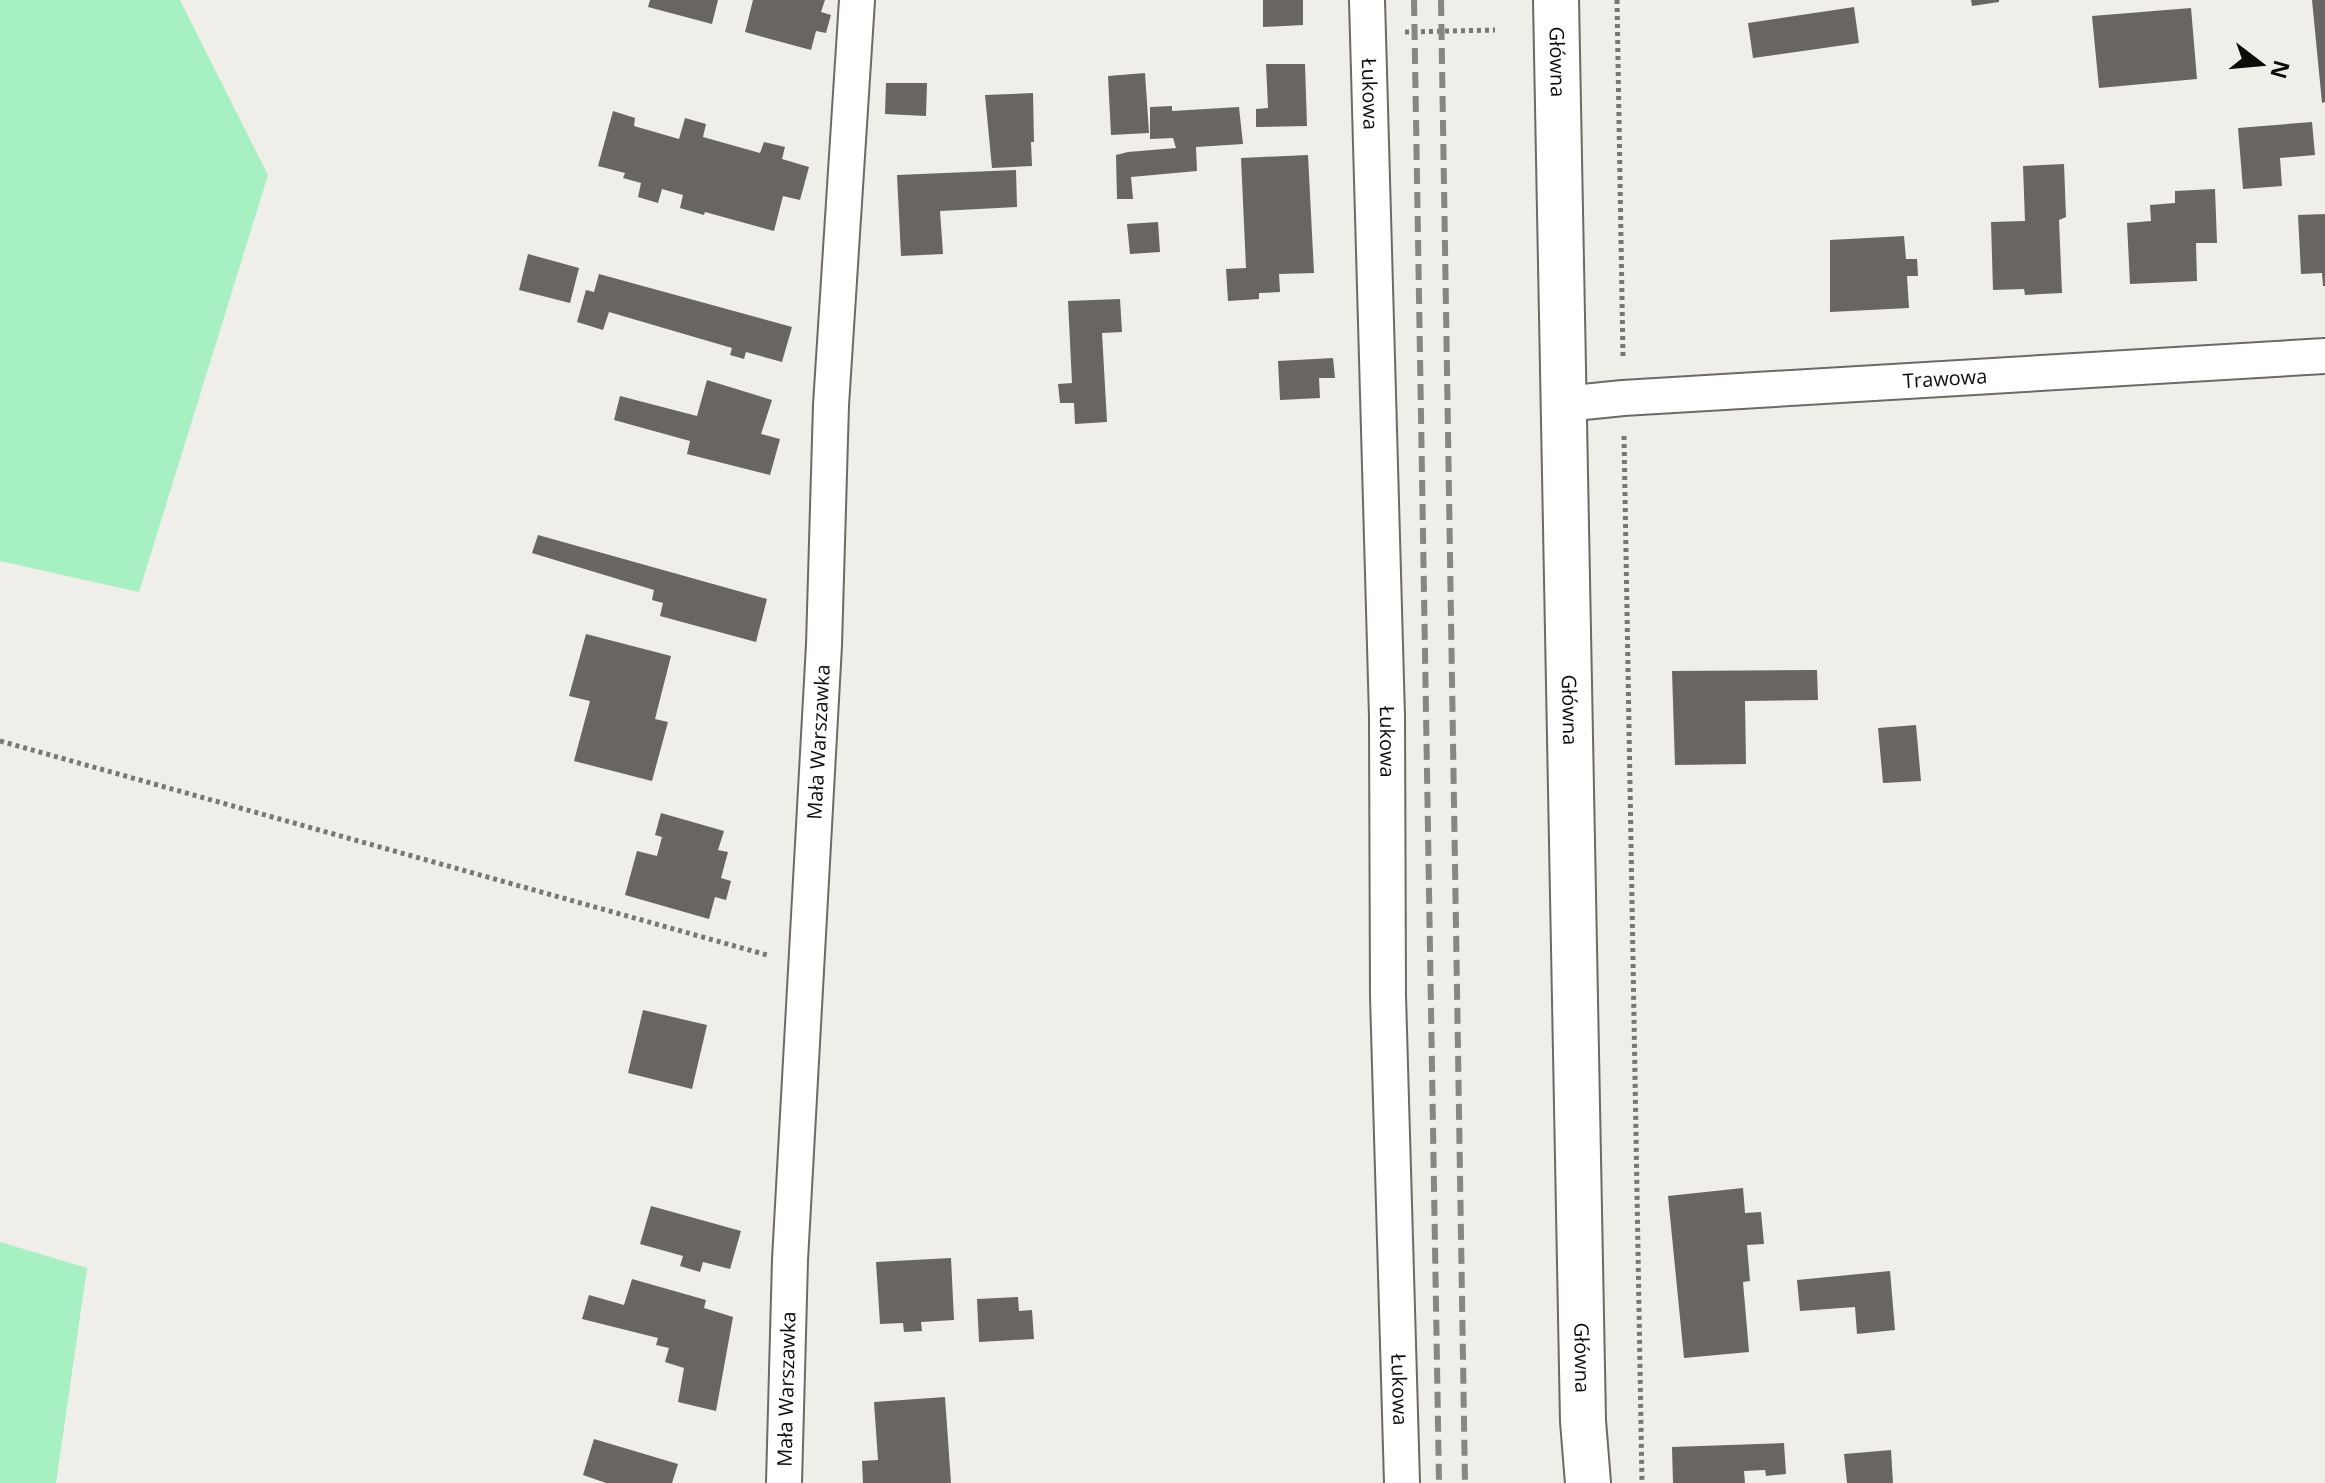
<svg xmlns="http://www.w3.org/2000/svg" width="2325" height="1483" font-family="'Open Sans',sans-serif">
<rect width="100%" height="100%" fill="#efeee9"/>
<path fill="#a6f0c2" d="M0,0H180L268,175L139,592L0,561Z
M0,1242L87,1268L56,1483H0Z"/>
<path fill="#696562" d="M650,0H718L712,24L648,7Z
M753,0H825L821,12L831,15L826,33L816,31L811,50L745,32Z
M1263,0H1303V25L1263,27Z
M1971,0H1999V2L1972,6Z
M2312,0H2325V102L2322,103Z
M1854,7L1859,43L1753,58L1748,23Z
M2191,8L2197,79L2099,88L2092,16Z
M1266,64H1305L1307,126L1256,127V109L1268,108Z
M1145,73L1149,133L1111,135L1108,76Z
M886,83H927L926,116L885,114Z
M1033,93L1034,142H1031L1032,166L992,168L985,95Z
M1172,106V111L1239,107L1243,144L1196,147L1197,171L1131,177L1133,199H1117L1116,155L1128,152L1176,148L1173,138L1150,139V107Z
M613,111L635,118L634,126L679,139L685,118L706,124L703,137L760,153L764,142L785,147L782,159L809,167L800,200L783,196L774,231L705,212L704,215L680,208L683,195L662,189L658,203L638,197L641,183L623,178L625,173L598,166Z
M2312,122L2315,155L2280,158L2282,186L2243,189L2238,128Z
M1308,155L1314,273L1279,274L1280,292L1259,293V299L1228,301L1226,269L1246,268L1241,158Z
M2064,164L2066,217L2059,220L2062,293L2025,295L2024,289L1993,290L1991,222L2025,221L2023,166Z
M1016,170L1017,207L940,211L943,254L901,256L897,175Z
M2215,189L2217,243H2196L2197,281L2130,284L2127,223L2151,221L2150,205L2175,203V191Z
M2325,214V286H2323L2322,273L2301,274L2298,215Z
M1158,222L1160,252L1130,254L1127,224Z
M1904,236L1906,259H1917L1918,276H1907L1909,308L1830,312V240Z
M528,254L579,268L570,303L519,290Z
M599,274L792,327L782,362L746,352L744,359L730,355L732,348L609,312L603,330L577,322L586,290L594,292Z
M1120,299L1122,332L1102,333L1107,422L1075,424L1074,403H1060L1058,384L1072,383L1068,301Z
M1333,358L1335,378H1319L1320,398L1280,400L1278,361Z
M707,380L772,400L761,434L780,439L770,475L687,454L690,441L614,420L620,396L697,416Z
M538,535L767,599L756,642L660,616L663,603L652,600L654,590L532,553Z
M586,634L671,656L655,719L668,722L652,781L574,761L590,701L569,696Z
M1817,670L1818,700L1745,701L1746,764L1675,765L1672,671Z
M1916,725L1921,781L1883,783L1878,728Z
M661,813L724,831L718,850L728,852L721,878L731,881L726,900L715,897L709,919L625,895L637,851L657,856L662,837L655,835Z
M643,1010L707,1025L692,1089L628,1073Z
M1743,1188L1745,1213L1761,1212L1764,1244L1747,1245L1750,1281L1743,1282L1749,1352L1684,1358L1668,1196Z
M651,1206L741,1231L730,1269L703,1262L700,1272L680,1266L683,1256L640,1244Z
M951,1258L954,1320L921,1322L922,1331L904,1332L903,1323L880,1324L876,1262Z
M1890,1271L1895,1330L1857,1334L1855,1307L1800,1311L1797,1280Z
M632,1279L706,1300L704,1308L733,1317L716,1411L678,1402L684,1368L665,1362L669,1348L656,1345L658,1338L582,1319L589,1295L624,1305Z
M1018,1297L1019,1311L1032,1310L1034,1339L979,1342L977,1299Z
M945,1397L951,1483H863L862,1461L878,1460L874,1402Z
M594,1439L678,1464L672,1483H606L583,1475Z
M1784,1443L1786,1474L1766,1476L1765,1470L1744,1471L1745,1483H1673L1672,1447Z
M1891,1450L1893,1483H1847L1844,1454Z"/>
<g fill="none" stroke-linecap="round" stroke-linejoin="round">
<g stroke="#6b6a66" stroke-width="38">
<g id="street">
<path id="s1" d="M1367,0L1387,717L1388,996L1402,1483"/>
<path id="s2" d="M1564,404L1623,398L2325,356"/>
<path id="s3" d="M784,1483L790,1260L824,645L831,405L857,0"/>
</g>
</g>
<g stroke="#6b6a66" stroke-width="48">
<g id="primary">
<path id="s4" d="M1556,0L1583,1421L1588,1483"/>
</g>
</g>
<path stroke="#777774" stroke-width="5" stroke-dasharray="4 4" stroke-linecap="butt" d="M1617,0L1623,358
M1405,32L1495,30
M1624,436L1642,1483
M0,741L767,955"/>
<use href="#street" stroke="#fff" stroke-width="34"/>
<use href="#primary" stroke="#fff" stroke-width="44"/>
<path stroke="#868683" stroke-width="6" stroke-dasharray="16 8" stroke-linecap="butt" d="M1414,0L1439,1483
M1441,0L1465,1483"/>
</g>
<g text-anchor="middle" stroke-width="6" stroke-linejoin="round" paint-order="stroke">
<g font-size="20" fill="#0c0c0b" stroke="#efeee9">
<text dy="7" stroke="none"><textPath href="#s4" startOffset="62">Główna</textPath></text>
<text dy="7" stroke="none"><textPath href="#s1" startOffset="94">Łukowa</textPath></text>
<text dy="7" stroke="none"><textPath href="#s2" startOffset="382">Trawowa</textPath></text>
<text dy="7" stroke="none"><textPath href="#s4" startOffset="710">Główna</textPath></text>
<text dy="7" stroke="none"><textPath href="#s3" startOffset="742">Mała Warszawka</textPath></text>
<text dy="7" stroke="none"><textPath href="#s1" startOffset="742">Łukowa</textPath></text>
<text dy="7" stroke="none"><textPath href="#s4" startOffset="1358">Główna</textPath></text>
<text dy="7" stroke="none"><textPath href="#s3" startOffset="94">Mała Warszawka</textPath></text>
<text dy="7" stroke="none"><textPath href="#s1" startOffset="1390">Łukowa</textPath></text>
</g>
</g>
<g transform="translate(2261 64) rotate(106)" stroke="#efeee9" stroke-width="6" paint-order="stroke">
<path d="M0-6L14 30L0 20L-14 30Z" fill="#0c0c0b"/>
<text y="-12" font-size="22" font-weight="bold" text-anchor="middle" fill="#0c0c0b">N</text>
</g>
</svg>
